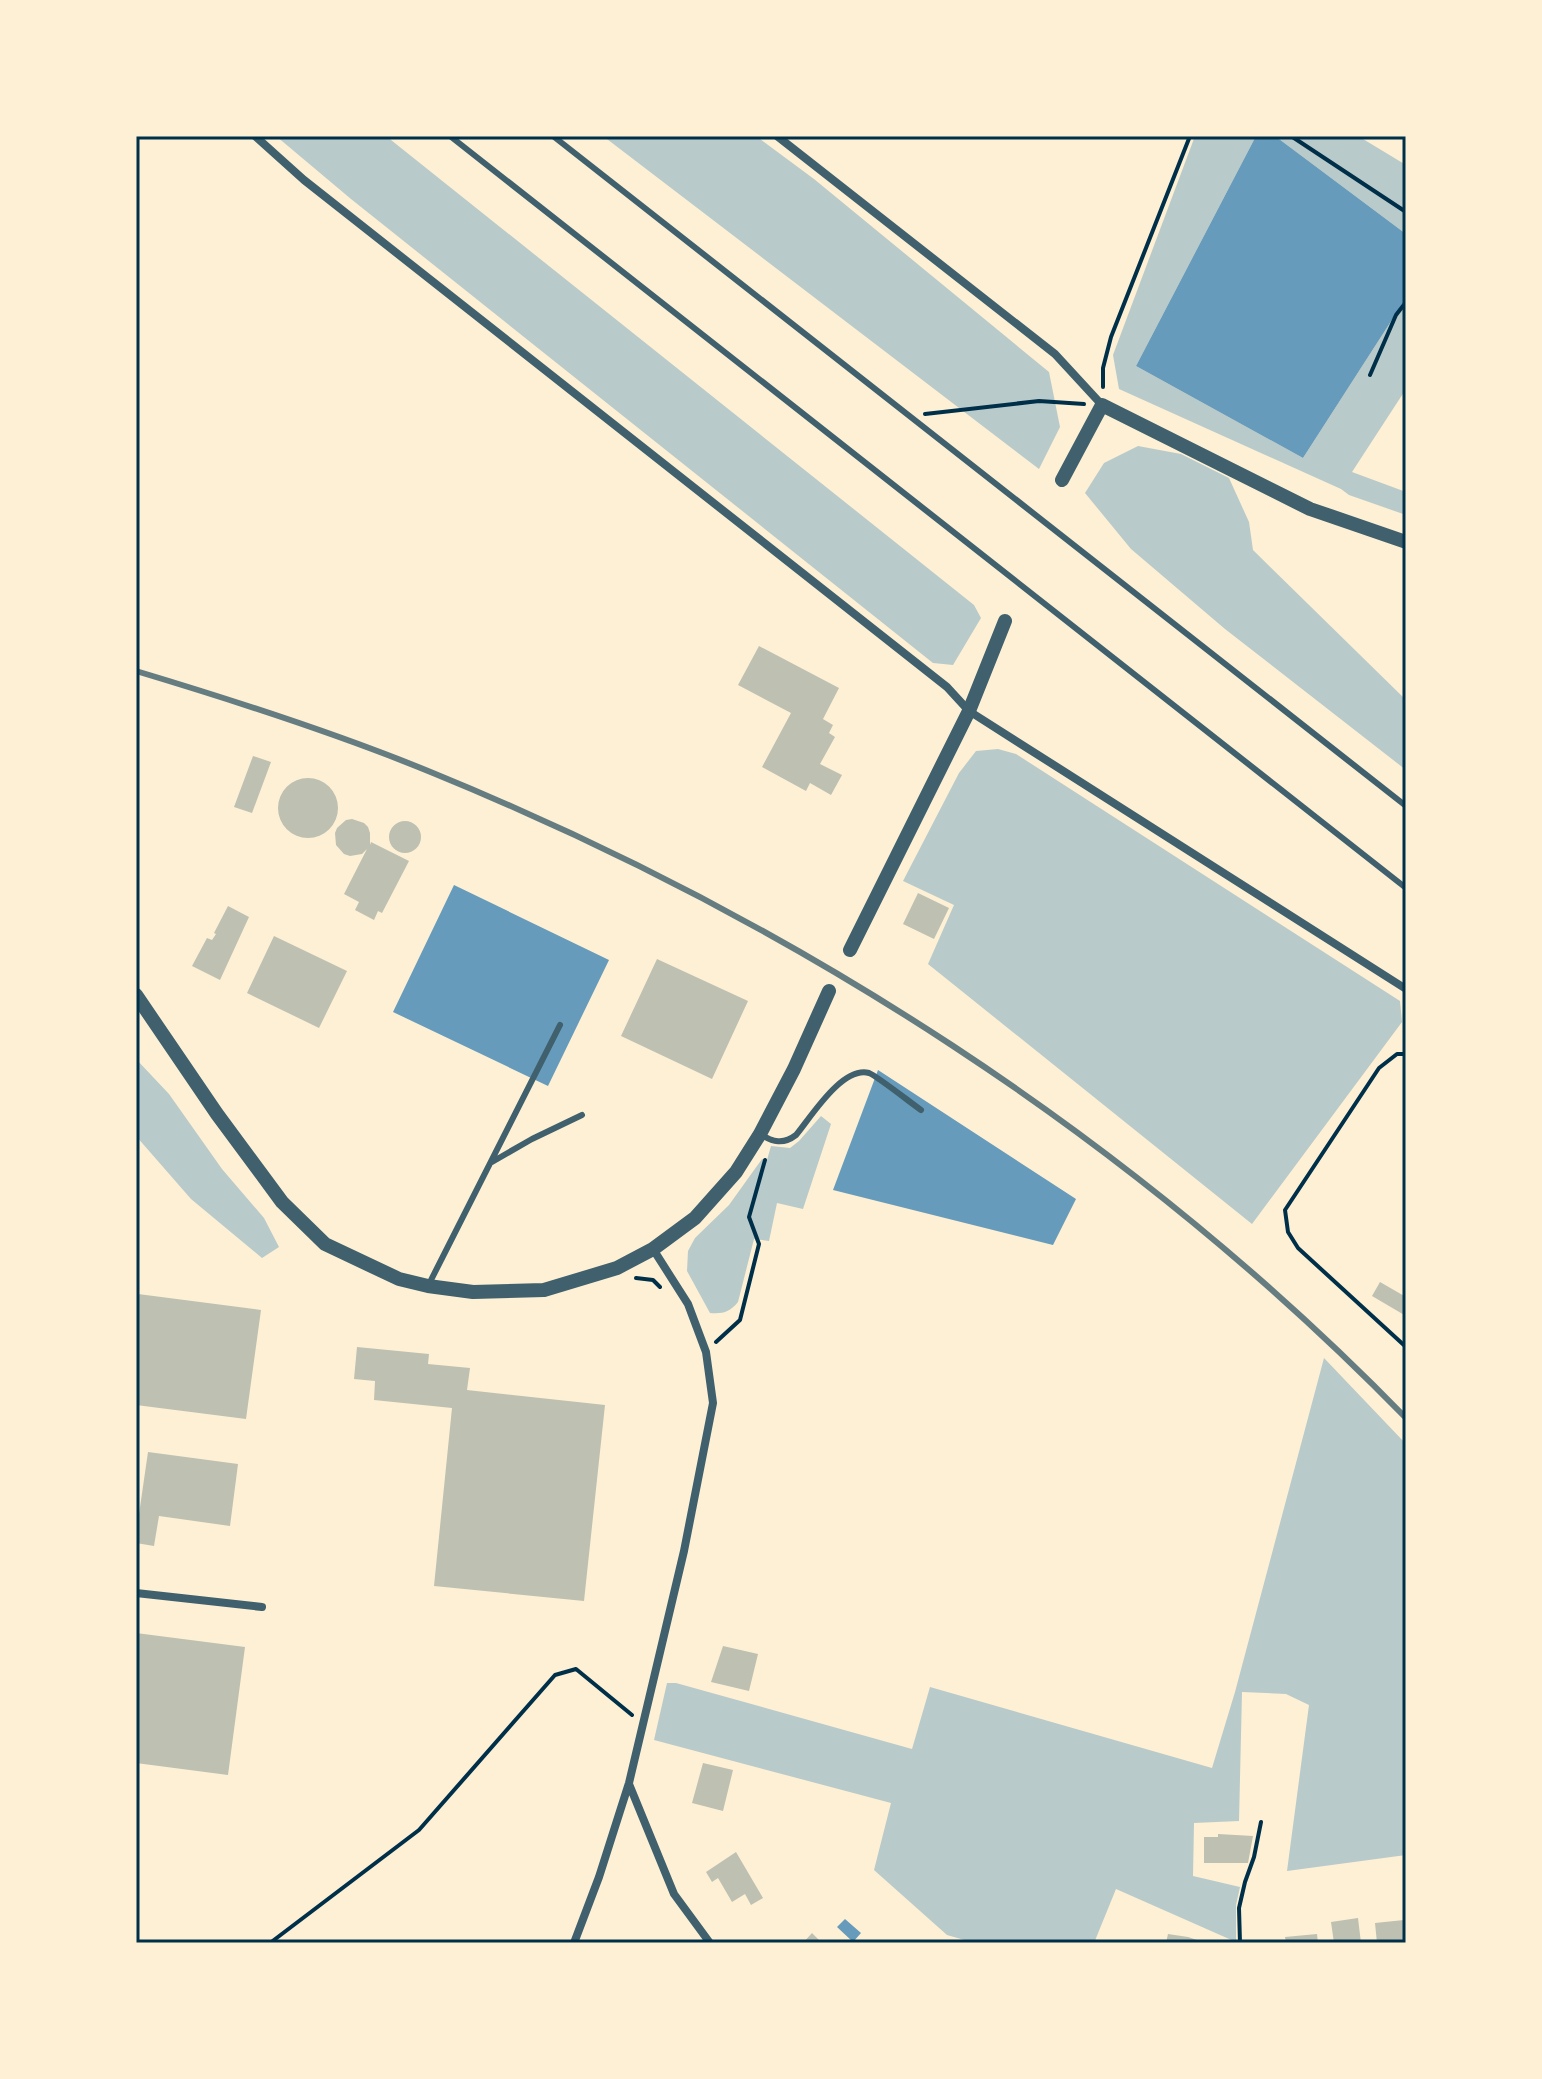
<svg xmlns="http://www.w3.org/2000/svg" width="1542" height="2079" font-family="Jost,sans-serif">
<rect width="100%" height="100%" fill="#fdf0d5"/>
<path fill="#b9caca" d="M276,136H386L974,605L981,618L953,665L933,663L351,199Z
M603,136H756L814,179L1049,372L1060,427L1039,469Z
M1195,136H1256L1136,366L1303,458L1406,298V389L1352,472L1406,492V515L1349,495L1341,489L1119,389L1113,355Z
M1275,136H1358L1406,165V234Z
M1138,446L1181,454L1229,478L1249,522L1253,550L1406,700V770L1225,629L1131,549L1085,493L1104,463Z
M998,749L1016,754L1400,1001L1402,1022L1252,1224L928,964L954,905L903,881L959,773L976,751Z
M136,1059L169,1094L222,1169L264,1218L279,1247L262,1258L191,1199L136,1136Z
M821,1116L831,1124L803,1209L777,1203L769,1241L754,1239L738,1302C730,1312 723,1314 710,1313L687,1271L688,1251L695,1238L729,1205L762,1159L767,1160L771,1146L790,1148L799,1141Z
M1324,1358L1406,1444V1855L1287,1871L1309,1705L1286,1694L1242,1692L1239,1821L1194,1823L1193,1876L1240,1887L1236,1905V1942L1116,1889L1094,1943H975L947,1935L874,1870L891,1803L654,1740L667,1683H676L912,1749L930,1687L1212,1768L1235,1692Z"/>
<path fill="#669bbc" d="M1256,136H1275L1406,234V298L1303,458L1136,366Z
M454,885L609,960L548,1086L393,1012Z
M878,1070L1076,1199L1053,1245L833,1190Z
M845,1919L861,1933L853,1942L837,1927Z"/>
<path fill="#bec0b2" d="M759,646L839,688L823,719L833,725L829,733L835,737L820,764L842,775L831,795L810,783L806,791L762,767L791,713L738,685Z
M253,756L271,762L252,813L234,807Z
M278 808a30 30 0 1 1 60 0a30 30 0 1 1-60 0Z
M352,819L364,823L368,827L370,833V845L371,842L409,861L382,913L378,911L374,920L355,910L359,902L344,894L367,849L362,854L350,856L344,854L336,845L335,833L337,828L346,820Z
M389 837a16 16 0 1 1 32 0a16 16 0 1 1-32 0Z
M918,893L949,908L934,939L903,924Z
M228,906L249,917L220,980L192,966L207,938L212,940L216,934L214,933Z
M274,936L347,971L319,1028L247,993Z
M657,959L748,1001L712,1079L621,1036Z
M1380,1282L1406,1297V1316L1372,1296Z
M138,1294L261,1310L246,1419L136,1405Z
M357,1347L429,1354L428,1364L470,1368L467,1390L605,1405L584,1601L434,1586L452,1408L374,1400L375,1381L354,1379Z
M148,1452L238,1464L230,1526L159,1516L154,1546L136,1543V1513L139,1514Z
M136,1633L245,1647L228,1775L136,1763Z
M723,1646L758,1654L749,1691L711,1682Z
M703,1763L733,1770L723,1811L692,1803Z
M1218,1834L1253,1836L1248,1863H1204V1837H1218Z
M736,1852L763,1898L751,1905L745,1894L732,1902L718,1878L712,1882L706,1872Z
M1358,1918L1361,1943H1334L1331,1922Z
M1404,1920L1406,1943H1377L1375,1923Z
M812,1933L822,1943H803Z
M1168,1934L1188,1937L1206,1943H1166Z
M1317,1934L1318,1943H1286L1285,1937Z"/>
<g fill="none" stroke-linecap="round" stroke-linejoin="round">
<path stroke="#003049" stroke-width="4" d="M1291,136L1406,212
M1370,375L1396,315L1406,302
M1103,387V368L1111,337L1190,136
M925,414L1039,401L1084,404
M1406,1054H1397L1379,1068L1285,1210L1288,1232L1298,1248L1406,1347
M636,1278L653,1280L660,1287
M716,1342L740,1320L759,1244L749,1217L765,1160
M270,1943L419,1830L555,1675L576,1669L632,1715
M1240,1943L1239,1908L1245,1882L1254,1857L1261,1822"/>
<path stroke="#3f606c" stroke-width="6" d="M450,136L1406,888
M553,136L1406,806
M760,1134C773,1142 783,1145 796,1135C811,1117 842,1066 869,1073C877,1076 911,1103 921,1110
M492,1162L532,1139L582,1115
M428,1286L560,1025"/>
<path stroke="#3f606c" stroke-width="8" d="M255,136L304,180L947,687L969,711L1406,989
M777,136L1055,354L1102,405
M136,1593L262,1607
M629,1784L674,1894L710,1943
M574,1943L599,1877L629,1783L684,1551L713,1403L706,1352L688,1304L653,1249"/>
<path stroke="#3f606c" stroke-width="14" d="M1062,480L1102,405L1310,509L1406,542
M850,950L969,711L1005,621
M136,995L217,1114L282,1202L325,1244L399,1279L428,1286L473,1292L544,1290L617,1268L653,1249L695,1218L736,1172L760,1134L794,1069L829,991"/>
<path stroke="#657d81" stroke-width="6" d="M136,671C236,701 336,733 433,773C795,921 1132,1137 1406,1418"/>
</g>
<rect width="1542" height="2079" fill="none" stroke="#fdf0d5" stroke-width="276"/>
<rect x="138" y="138" width="1266" height="1803" fill="none" stroke="#003049" stroke-width="3"/>
</svg>
